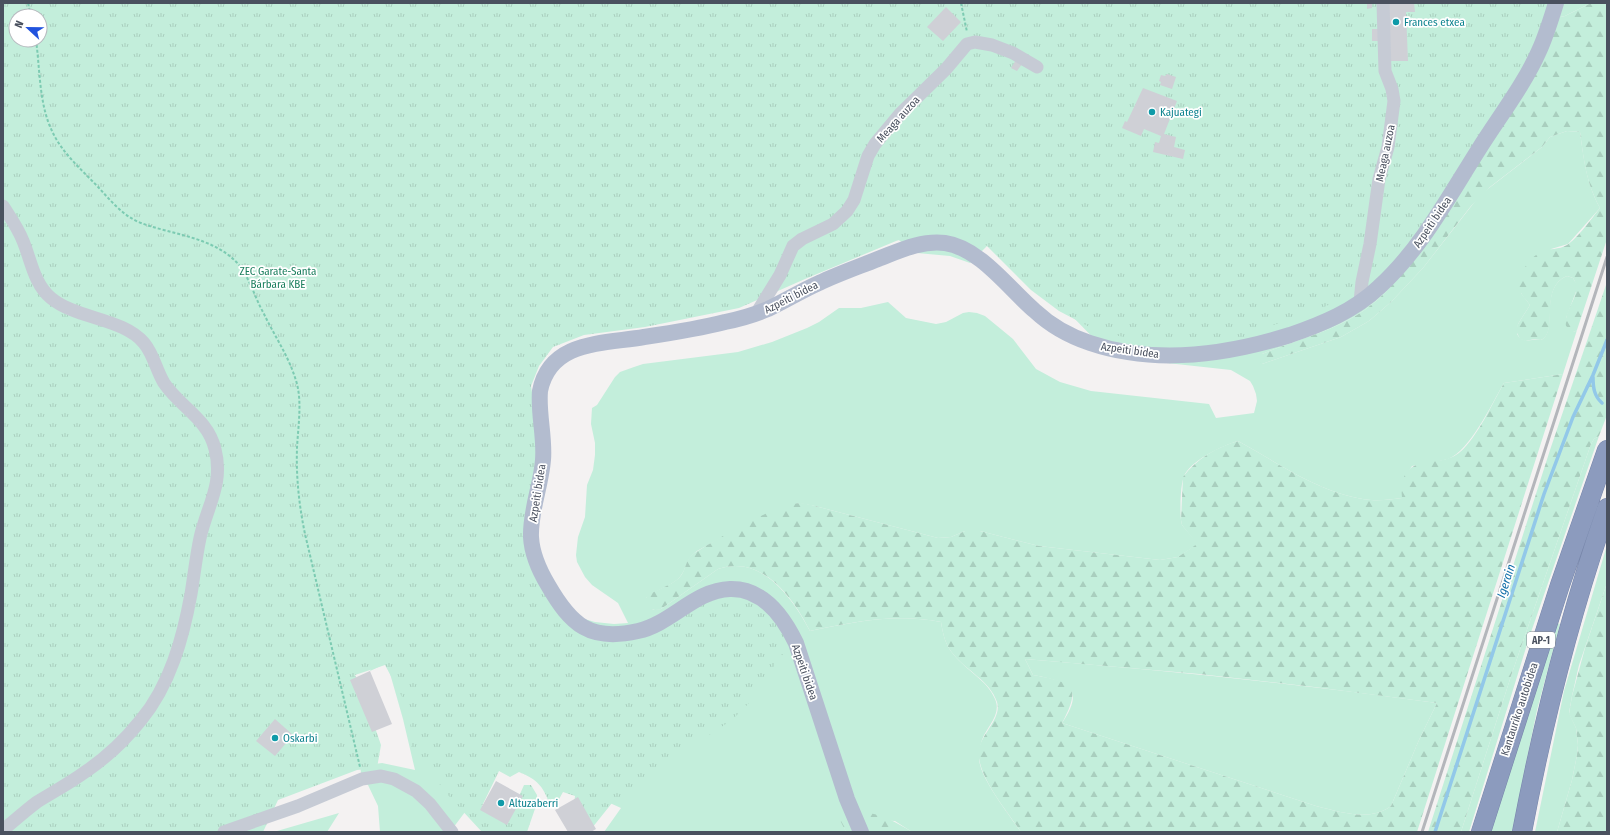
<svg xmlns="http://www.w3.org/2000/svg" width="1610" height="835" font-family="'Fira Sans Condensed',sans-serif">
<defs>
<pattern id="forest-firs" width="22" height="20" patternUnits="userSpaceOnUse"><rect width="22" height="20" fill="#c3eedb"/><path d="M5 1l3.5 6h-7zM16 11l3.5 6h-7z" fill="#a9cebe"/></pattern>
<pattern id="park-tufts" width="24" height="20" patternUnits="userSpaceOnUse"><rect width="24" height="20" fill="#c3eedb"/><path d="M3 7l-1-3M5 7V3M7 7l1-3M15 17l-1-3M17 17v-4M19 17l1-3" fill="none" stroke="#a9cebe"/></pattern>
</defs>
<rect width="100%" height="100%" fill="#f4f2f2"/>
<path fill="#c3eedb" d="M1556,3H1591L1565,16L1551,19Z
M1567,131L1580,132C1584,160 1586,182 1600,208L1568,244L1551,249L1521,293L1530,305L1518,324L1517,334C1523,345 1532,338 1541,340C1559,332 1538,288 1567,276L1573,278L1577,285V289L1566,318L1574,332L1577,330L1563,374L1504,383C1492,403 1470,451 1448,459C1437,462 1424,464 1412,466C1404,477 1402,485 1402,498C1392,499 1382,501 1371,500C1322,495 1280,464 1238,441C1222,446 1194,459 1185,474C1180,483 1180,509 1181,520L1182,525L1198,544L1178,557L1160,560L1039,546L980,531H965L951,537L938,538L815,506L799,503L782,508L754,520L697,551C684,560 688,569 678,579C669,587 655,590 646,598L653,610L661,609L718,569C761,554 792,597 810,631C854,622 896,613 941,622C943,634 945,645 954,655C967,671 987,680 995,699C1002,715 987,726 982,740C980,745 979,753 979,758C979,777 1010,816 1021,832H912L895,821L840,818L846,832H604L621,808L503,755L471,804L450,832H380L378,806L368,785L362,779L360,766L382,763L415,770L403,719L387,663L370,671L373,665L363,555L595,622L614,624L628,623L618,603L592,585L585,577L577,562L576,555L578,537L585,517L587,485L593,470L595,455V443L591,424L592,408L597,405L615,377L620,372L634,367L643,364L738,352L772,342L807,328L819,322L839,308H861L888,302L906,318L936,324L946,322L963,313L969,312L977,313L985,316L1013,339L1036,369L1060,382L1091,391L1209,404L1216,418L1254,413L1257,401L1256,394L1253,386L1250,381L1231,370L1112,357L1027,270L994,239L970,263L950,256L917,253L886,231L687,192L1400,275C1361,327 1318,331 1262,354V364L1341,337L1369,321L1391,302L1423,268L1480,195L1542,147L1550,137Z
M1599,436L1529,638L1469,832H1461L1511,676L1591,444L1594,439Z
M1607,545V583L1579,665L1572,696L1569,713L1576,728L1578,745L1577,755L1572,780L1557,832H1535L1564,691Z
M1557,623L1560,624L1537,710L1512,832H1491Z
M1025,659C1163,670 1300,684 1437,703L1419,740L1391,806C1370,822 1340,812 1316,806L1062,723C1087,687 1065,681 1033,675Z
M339,813L327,832H271L277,831Z"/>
<path fill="url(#forest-firs)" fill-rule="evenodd" d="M1591,3H1607V239L1577,330L1574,332L1566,326C1563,308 1584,295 1573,278L1567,276C1538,288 1560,332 1541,340L1535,339L1525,341L1520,339L1516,331L1518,324L1530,305C1526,300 1520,294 1519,287C1517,275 1530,257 1541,252C1549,248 1559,250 1567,245C1577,239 1592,218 1600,208C1586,182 1584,161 1580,132L1567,131L1550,137L1542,147L1490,187L1471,206L1423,268L1391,302L1369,321L1341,337L1262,364L1260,362V357L1262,354C1318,331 1361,327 1400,275L1551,19L1565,16Z
M1607,282V415L1599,436L1594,439L1591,444L1511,676L1461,832H1428L1550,450Z
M1563,374L1417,832H1021C1008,812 975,774 979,749C982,733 1002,718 997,702C990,681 967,671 954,655C945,645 943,634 941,622C896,613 853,622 810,631C793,597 761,554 718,569L661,609C654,611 649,610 645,603L646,598L648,595C658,589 670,586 679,578C686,571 685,560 693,554C717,539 773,505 800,503C805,503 810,505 815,506L938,538L951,537L965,531H980L1039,546L1160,560L1178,557L1197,544L1182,525L1181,520L1183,477C1196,459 1217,447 1238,441C1280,464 1322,495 1371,500C1382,501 1392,499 1402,498C1402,495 1401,490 1402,486C1406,452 1441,469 1460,452C1477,438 1493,402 1504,383ZM1025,659L1199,674L1314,687L1437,703L1419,740L1391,806C1370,822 1340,812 1316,806L1062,723C1083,684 1071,682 1033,675Z
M1607,583V832H1557L1572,780L1577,755L1578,745L1576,728L1569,714L1572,696L1585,648Z
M863,812C881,814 896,822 912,832H846L839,818Z"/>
<path fill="url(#park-tufts)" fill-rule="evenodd" d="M3,3H1555L1521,79L1439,205L1391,269L1321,309L1250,333L1239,340L1150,343L1097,331L1059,311L1031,290L986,245L955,231L932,229L896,241L805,279L739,308L645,327L584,335L553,347L539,366L531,386L539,435L529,541L559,612L608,637L714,593L749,592L795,643L777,660L766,682L754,698L732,720L642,779L612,803L592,828L574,804L575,796L563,792L558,801L548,800C542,784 534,778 519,772L510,777L499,771L482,806L509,819L524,785H531L537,795V803L527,832H482L446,793L432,774L416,761L411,747L410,712L385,665L355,675L363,693L381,745L377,768L357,770L278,800L263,832H3ZM16,16H40V40H16Z"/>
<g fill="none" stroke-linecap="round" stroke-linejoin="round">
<path stroke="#92c8e9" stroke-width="3.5" d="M1593,377C1593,387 1594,396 1602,403
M1435,832L1544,494L1573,417L1593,375L1607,340"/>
</g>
<path fill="#cfd0d6" d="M1372,3V8L1367,9V4Z
M1386,3H1414L1415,12H1406L1408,61H1388Z
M946,7L961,22L943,41L927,27Z
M1372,29H1382L1381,41H1372Z
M1016,60L1022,64L1017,71L1011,68Z
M1167,74L1176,77L1172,89L1160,85L1161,82L1159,81L1161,75L1165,76Z
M1143,88L1177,101L1164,134L1176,137L1174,147L1185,150L1183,159L1153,152L1155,142L1159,143L1161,136L1144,129L1141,136L1122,128L1125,121L1127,122Z
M370,671L392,724L372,732L350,680Z
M275,719L293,735L275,756L256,741Z
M496,781L523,796L507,825L480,810Z
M578,797L596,829L591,832H568L555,810Z"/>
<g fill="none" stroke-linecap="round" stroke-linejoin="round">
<g stroke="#7786aa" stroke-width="20">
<path id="highway" d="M1481,832L1560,585L1607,450
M1522,832C1543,722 1570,614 1607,508"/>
</g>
<path stroke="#7ccbb2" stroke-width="2" stroke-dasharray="3 2" stroke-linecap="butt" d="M28,3L31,16
M961,3L967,32
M36,40C40,69 39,104 52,131C62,153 82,170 99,188C111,201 123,216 141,223C173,235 215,237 239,265C250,279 255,298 264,314C275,337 290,358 297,384C302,404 298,427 297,448C296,477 299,505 305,534L360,767"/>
<path stroke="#c6cbd5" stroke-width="13" d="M3,206C10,217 18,228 23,241C31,260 34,284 51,298C76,319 123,318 144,343C154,355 156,370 164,383C180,407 208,419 215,449C224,484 207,506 200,538C196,557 194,576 191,594C183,638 170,685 141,720C125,740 106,758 85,772C70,783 53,792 37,802C25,811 14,821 3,830
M1360,302L1362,282L1370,244L1379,179L1388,147L1394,101L1392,89L1385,71L1383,3
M756,314L780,275L793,246L802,239L833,224L847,211L854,200L868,156L875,144L900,114L946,69L967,44L975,42L992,45L1013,53L1037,67
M224,832L298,806L362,779L381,776L394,779L416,791L430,804L452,832"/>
<path stroke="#b3bccf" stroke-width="16" d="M861,832L847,799L796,643C783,616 763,588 730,589C695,590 671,624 638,631C590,642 571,625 548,585C539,570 532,555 531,537C530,511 541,486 543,460C545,437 538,414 540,391C550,340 604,344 644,337C671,333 698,329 725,322C740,319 754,315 768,309C785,301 801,291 819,283C838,274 858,267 878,259C899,251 921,240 945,243C980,248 1009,289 1035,311C1051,326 1069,336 1090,343C1155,365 1226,355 1290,335C1322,324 1354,311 1379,287C1421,249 1449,196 1479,149C1499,117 1524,85 1539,51C1546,36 1551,19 1556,3"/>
<use href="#highway" stroke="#8c9bbe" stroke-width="19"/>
<path stroke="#b4b6bb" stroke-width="3" d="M1422,832L1607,257"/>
</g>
<g fill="#0f9aa8" stroke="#fff" stroke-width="1.5">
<circle cx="1396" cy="22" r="4"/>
<circle cx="1152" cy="112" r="4"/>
<circle cx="275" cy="738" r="4"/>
<circle cx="501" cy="803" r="4"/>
</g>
<g text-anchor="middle" stroke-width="3.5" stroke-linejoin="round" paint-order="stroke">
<rect fill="#fff" stroke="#80858f" stroke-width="1" x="1527" y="632" width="28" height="16" rx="3"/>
<g font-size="10" font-weight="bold" fill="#4a515f">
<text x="1541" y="644">AP-1</text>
</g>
<g font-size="11" fill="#0d838f" stroke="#fff" text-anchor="start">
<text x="1404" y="26">Frances etxea</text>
<text x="1160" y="116">Kajuategi</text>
<text x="283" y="742">Oskarbi</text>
<text x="509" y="807">Altuzaberri</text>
</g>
<g font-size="11" fill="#4a515f" stroke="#fff">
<text transform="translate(898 119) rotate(-48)" y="4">Meaga auzoa</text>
<text transform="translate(1385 153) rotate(-78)" y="4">Meaga auzoa</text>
<text transform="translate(1432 222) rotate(-56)" y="4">Azpeiti bidea</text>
<text transform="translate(791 297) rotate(-27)" y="4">Azpeiti bidea</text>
<text transform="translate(1130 350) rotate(8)" y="4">Azpeiti bidea</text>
<text transform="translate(537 493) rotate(-81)" y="4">Azpeiti bidea</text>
<text transform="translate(805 672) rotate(71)" y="4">Azpeiti bidea</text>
<text transform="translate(1519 709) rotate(-72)" y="4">Kantauriko autobidea</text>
</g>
<g font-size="11" fill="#1c7f5e" stroke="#fff">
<text x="278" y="275">ZEC Garate-Santa<tspan x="278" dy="13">Bárbara KBE</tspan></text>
</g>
<g font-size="12" font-style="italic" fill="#126fa9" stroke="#fff">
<text transform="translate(1506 581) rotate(-72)" y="4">Igerain</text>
</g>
</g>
<rect width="1610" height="835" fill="none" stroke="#4a515f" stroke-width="8"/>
<g transform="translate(28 28) rotate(292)"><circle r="19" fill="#ffffff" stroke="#b7b9bf"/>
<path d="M0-3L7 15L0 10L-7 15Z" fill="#2153de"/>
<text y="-6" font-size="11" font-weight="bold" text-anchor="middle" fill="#4a515f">N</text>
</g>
</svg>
